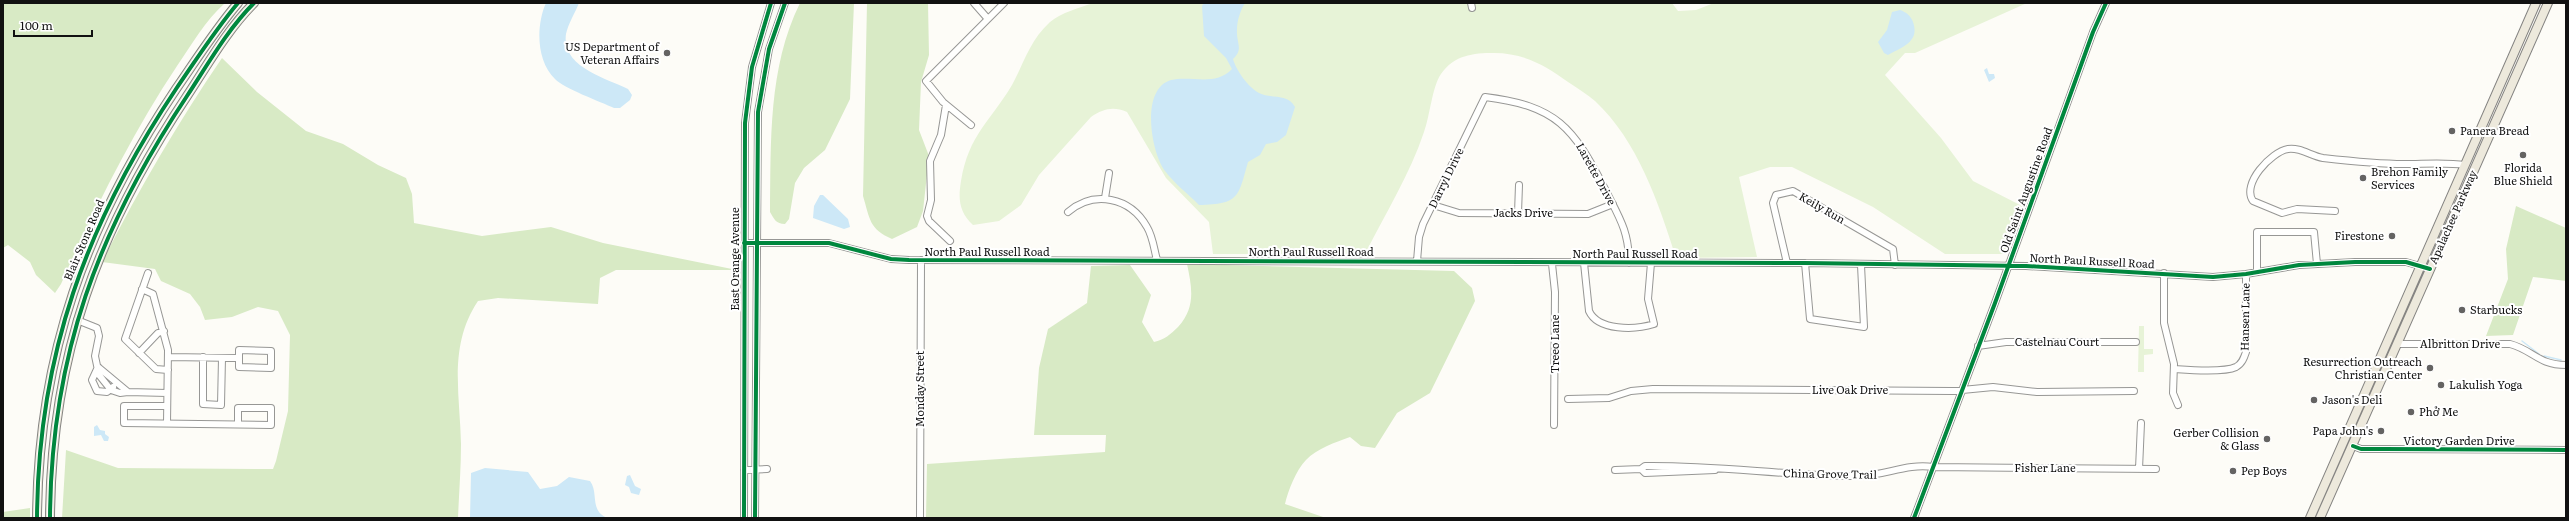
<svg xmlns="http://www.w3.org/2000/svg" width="2569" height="521" font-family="Literata,serif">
<rect width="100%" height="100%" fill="#fdfcf7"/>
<path fill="#e7f3d7" d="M1094,3H1672L1678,11L1696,10L1714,3H2027L1915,53H1905L1885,75L1941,138L1973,181L2024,207L2005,254H1945L1873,207L1792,167H1770L1739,177L1757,257L1676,258C1659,204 1638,141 1595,101C1587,94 1577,88 1568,82C1545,65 1523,53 1494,53C1473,53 1454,55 1441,74C1432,87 1430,116 1424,132C1410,174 1385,214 1365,254H1213L1209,222L1166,178L1127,112C1113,106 1103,109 1091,117L1039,175L1021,205L999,221L973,225C959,212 958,199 961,181C969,134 990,122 1012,85C1024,63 1030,40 1050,22C1061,13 1080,7 1094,3Z
M2139,326H2144V349H2153V354L2144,355V372H2138Z"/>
<path fill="#d8eac5" d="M3,3H225C205,21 192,44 177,66C131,135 95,209 61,284L55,293L36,275L30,262L8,245L3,248Z
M800,3H854L850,99L825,150L804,168L795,183L789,219L785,224C776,224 774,219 770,212C771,141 768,68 800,3Z
M867,3H928L929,55L921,82L919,130L929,156L923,211L917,227L892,239C869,229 870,219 863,196Z
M222,58L257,92L306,131L343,144L378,165L406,178L412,194L414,223L482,236L551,227L603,243L737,270H616L600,278L598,304L498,298L478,301C448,346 460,393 461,444C461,469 459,493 458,518H62L66,450L118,468L273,469L276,461L288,411L290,335L278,311L258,307L232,317L205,320L200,307L190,294L161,281L155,269L102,262C138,191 177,124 222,58Z
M2516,206L2566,228V281L2533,277L2513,335L2486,336L2508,279L2506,249Z
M1187,264L1454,271L1472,288L1475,301L1430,393L1397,413L1375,448L1361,446L1350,437C1336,442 1316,449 1306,460C1296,470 1288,491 1285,504L1326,518H926L927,464L1105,452L1106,435H1034L1039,368L1048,329L1087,303L1091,266L1130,265L1151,295L1142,322L1154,342C1164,340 1171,334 1178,327C1196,307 1192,288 1187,264Z
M30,508V518H3V512Z"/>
<path fill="#cde8f7" d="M546,3H579C575,13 568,24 566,34C561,67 606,78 628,89L632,95L630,100L620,108H614C601,102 563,88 555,79C536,61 536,25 546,3Z
M1204,3H1245C1240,11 1237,21 1237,30C1236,43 1244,49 1233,59C1236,70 1248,87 1259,93C1271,99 1288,93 1295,107L1286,135L1277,142L1266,144L1260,155L1248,162C1238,197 1240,204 1199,205C1188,194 1174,183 1165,171C1151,152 1140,89 1171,80C1191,75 1215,87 1232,69L1226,58L1204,36L1202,6Z
M1900,10C1906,12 1911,16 1913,22C1920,42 1902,47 1888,55L1884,53L1878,42L1887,30L1892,12Z
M1987,68L1989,74H1994L1995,78L1989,82L1984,70Z
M820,195H823L848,219L850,227L844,229L813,218L814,206Z
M97,425L100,430L105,431V434L109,437L108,441H104L101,435L94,436V427Z
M485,468L528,472L540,489L557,486L569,477L590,481C599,492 589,512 608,518H470L471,473Z
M630,475L635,486L641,489L639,495L631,493L629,487L625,485L627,476Z"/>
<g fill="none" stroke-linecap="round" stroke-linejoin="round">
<path stroke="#cde8f7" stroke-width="1.5" d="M2522,341L2539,354
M2544,356L2561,360"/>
<g stroke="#979795" stroke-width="8">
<path id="minor" d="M974,3L988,19
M1471,3L1472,8
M946,105L941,135L930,161L931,200L927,216L929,221L950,241
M971,125L943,102L926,81L1004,3
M1105,198L1109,173
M1433,205L1459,213L1588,214L1613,204
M2335,211L2297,209L2282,213L2253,201C2241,184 2271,152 2288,149C2300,147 2311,156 2323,158C2350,161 2377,164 2404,164C2424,164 2446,162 2465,165
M1068,212C1094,190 1130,197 1147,227C1153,237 1154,249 1157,260
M1518,213L1519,185
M744,243H829L891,259L909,260L1805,263L2026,266L2213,277L2246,274L2299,265L2355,262H2406L2430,269
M1417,261L1419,237L1423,224L1485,97C1557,106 1573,127 1605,189C1619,217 1629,231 1629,263
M1584,263L1589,311C1598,331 1635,330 1654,324L1648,299L1651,263
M1787,263L1773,203L1776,195L1793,191L1893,249L1895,265
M1805,263L1810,319L1864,327L1861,265
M1552,264L1555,292L1554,425
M2257,272V232H2314L2317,264
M148,273L125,339L156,369L168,370
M2164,273V323L2174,364L2173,393L2178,405
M142,289L153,294L168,350L167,423
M77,320L97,328L99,336L95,356L99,375L111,390L120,393L128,392L98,367
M2397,344H2510C2533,350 2538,365 2566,365
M1978,346L2006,342H2136
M239,350L271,351V368L239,367Z
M139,353L158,333L164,331
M168,357L239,358
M203,357V404L221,405L222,358
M98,367L92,380L97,391L107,392L113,387
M2175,369C2189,370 2223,373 2236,367C2242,364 2244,358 2246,352V274
M128,392L167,393
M1568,399L1609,398L1631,391L1653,389L1952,391L1993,387L2037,392L2134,391
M167,406H124V423L271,425V408H238V424
M2353,446L2361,449H2384L2566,450
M1641,469L1645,466C1717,465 1787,476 1858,476C1884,476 1907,463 1933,467L2156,469
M2139,469L2141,423
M744,470L767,469
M1615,470L1641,469L1645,473L1715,470
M744,518L745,123L752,67L771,3
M755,518L758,112L769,49L785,3
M920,518L921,260
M1914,518L1995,303L2093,32L2106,3"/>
</g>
<g stroke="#858482" stroke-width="10">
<path id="major" d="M37,518C38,355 86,224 176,89C196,60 215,30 238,3
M50,518C51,355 98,230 187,96C208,64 227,30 254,3
M2310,518L2536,3
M2320,518L2548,3"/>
</g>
<use href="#minor" stroke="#fffffe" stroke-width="6"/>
<use href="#major" stroke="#ede9dc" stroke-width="8"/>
<g stroke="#fff" stroke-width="6">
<path id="cycleway" d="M744,243H829L891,259L909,260L1805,263L2026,266L2213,277L2246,274L2299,265L2355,262H2406L2430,269
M2353,446L2361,449H2384L2566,450
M37,518C38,355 86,224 176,89C196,60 215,30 238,3
M50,518C51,355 98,230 187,96C208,64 227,30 254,3
M744,518L745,123L752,67L771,3
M755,518L758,112L769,49L785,3
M1914,518L1995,303L2093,32L2106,3"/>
</g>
<use href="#cycleway" stroke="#00873e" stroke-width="4"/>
</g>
<g fill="#646362" stroke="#fff" stroke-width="1.5">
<circle cx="667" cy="53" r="4"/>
<circle cx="2452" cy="131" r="4"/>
<circle cx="2523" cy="155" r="4"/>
<circle cx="2363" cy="178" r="4"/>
<circle cx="2392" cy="236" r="4"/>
<circle cx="2462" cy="310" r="4"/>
<circle cx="2430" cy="368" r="4"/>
<circle cx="2441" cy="385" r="4"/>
<circle cx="2314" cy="400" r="4"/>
<circle cx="2411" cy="412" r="4"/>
<circle cx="2381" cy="431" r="4"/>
<circle cx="2267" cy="439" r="4"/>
<circle cx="2233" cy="471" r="4"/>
</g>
<g text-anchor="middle" stroke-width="4" stroke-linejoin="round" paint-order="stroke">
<g font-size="11" fill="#111" stroke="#fff" text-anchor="start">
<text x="659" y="51" text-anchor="end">US Department of<tspan x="659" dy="13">Veteran Affairs</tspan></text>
<text x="2460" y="135">Panera Bread</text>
<text x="2523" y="172" text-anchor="middle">Florida<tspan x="2523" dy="13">Blue Shield</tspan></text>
<text x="2371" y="176">Brehon Family<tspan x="2371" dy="13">Services</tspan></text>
<text x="2384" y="240" text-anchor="end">Firestone</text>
<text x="2470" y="314">Starbucks</text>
<text x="2422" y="366" text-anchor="end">Resurrection Outreach<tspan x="2422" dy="13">Christian Center</tspan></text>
<text x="2449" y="389">Lakulish Yoga</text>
<text x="2322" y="404">Jason's Deli</text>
<text x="2419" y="416">Phở Me</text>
<text x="2373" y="435" text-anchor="end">Papa John's</text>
<text x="2259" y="437" text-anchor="end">Gerber Collision<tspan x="2259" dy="13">&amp; Glass</tspan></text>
<text x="2241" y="475">Pep Boys</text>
</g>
<g font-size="11" fill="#111" stroke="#fff">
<text transform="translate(1596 174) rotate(61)" y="4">Larette Drive</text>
<text transform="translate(1446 178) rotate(-64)" y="4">Darryl Drive</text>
<text transform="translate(2026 190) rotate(-70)" y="4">Old Saint Augustine Road</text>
<text transform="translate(1822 208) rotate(30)" y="4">Keily Run</text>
<text x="1523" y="217">Jacks Drive</text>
<text transform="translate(2453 217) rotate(-66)" y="4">Apalachee Parkway</text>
<text transform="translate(84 240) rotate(-67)" y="4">Blair Stone Road</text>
<text x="987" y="256">North Paul Russell Road</text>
<text x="1311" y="256">North Paul Russell Road</text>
<text x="1635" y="258">North Paul Russell Road</text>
<text transform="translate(735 259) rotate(-90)" y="4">East Orange Avenue</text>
<text transform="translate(2092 261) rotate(3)" y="4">North Paul Russell Road</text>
<text transform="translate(2245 317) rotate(-89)" y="4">Hansen Lane</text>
<text x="2057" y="346">Castelnau Court</text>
<text transform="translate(1555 344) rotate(-90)" y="4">Treeo Lane</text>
<text x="2460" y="348">Albritton Drive</text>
<text transform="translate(920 389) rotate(-90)" y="4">Monday Street</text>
<text x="1850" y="394">Live Oak Drive</text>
<text x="2459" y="445">Victory Garden Drive</text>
<text x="2045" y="472">Fisher Lane</text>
<text transform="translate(1830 474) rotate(1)" y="4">China Grove Trail</text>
</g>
</g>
<rect width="2569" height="521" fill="none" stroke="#111111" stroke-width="8"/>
<path d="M14 30v6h78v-6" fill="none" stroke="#111111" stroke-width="2"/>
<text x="20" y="30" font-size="12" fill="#111111" stroke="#ffffff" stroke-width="3" paint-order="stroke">100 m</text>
</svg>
